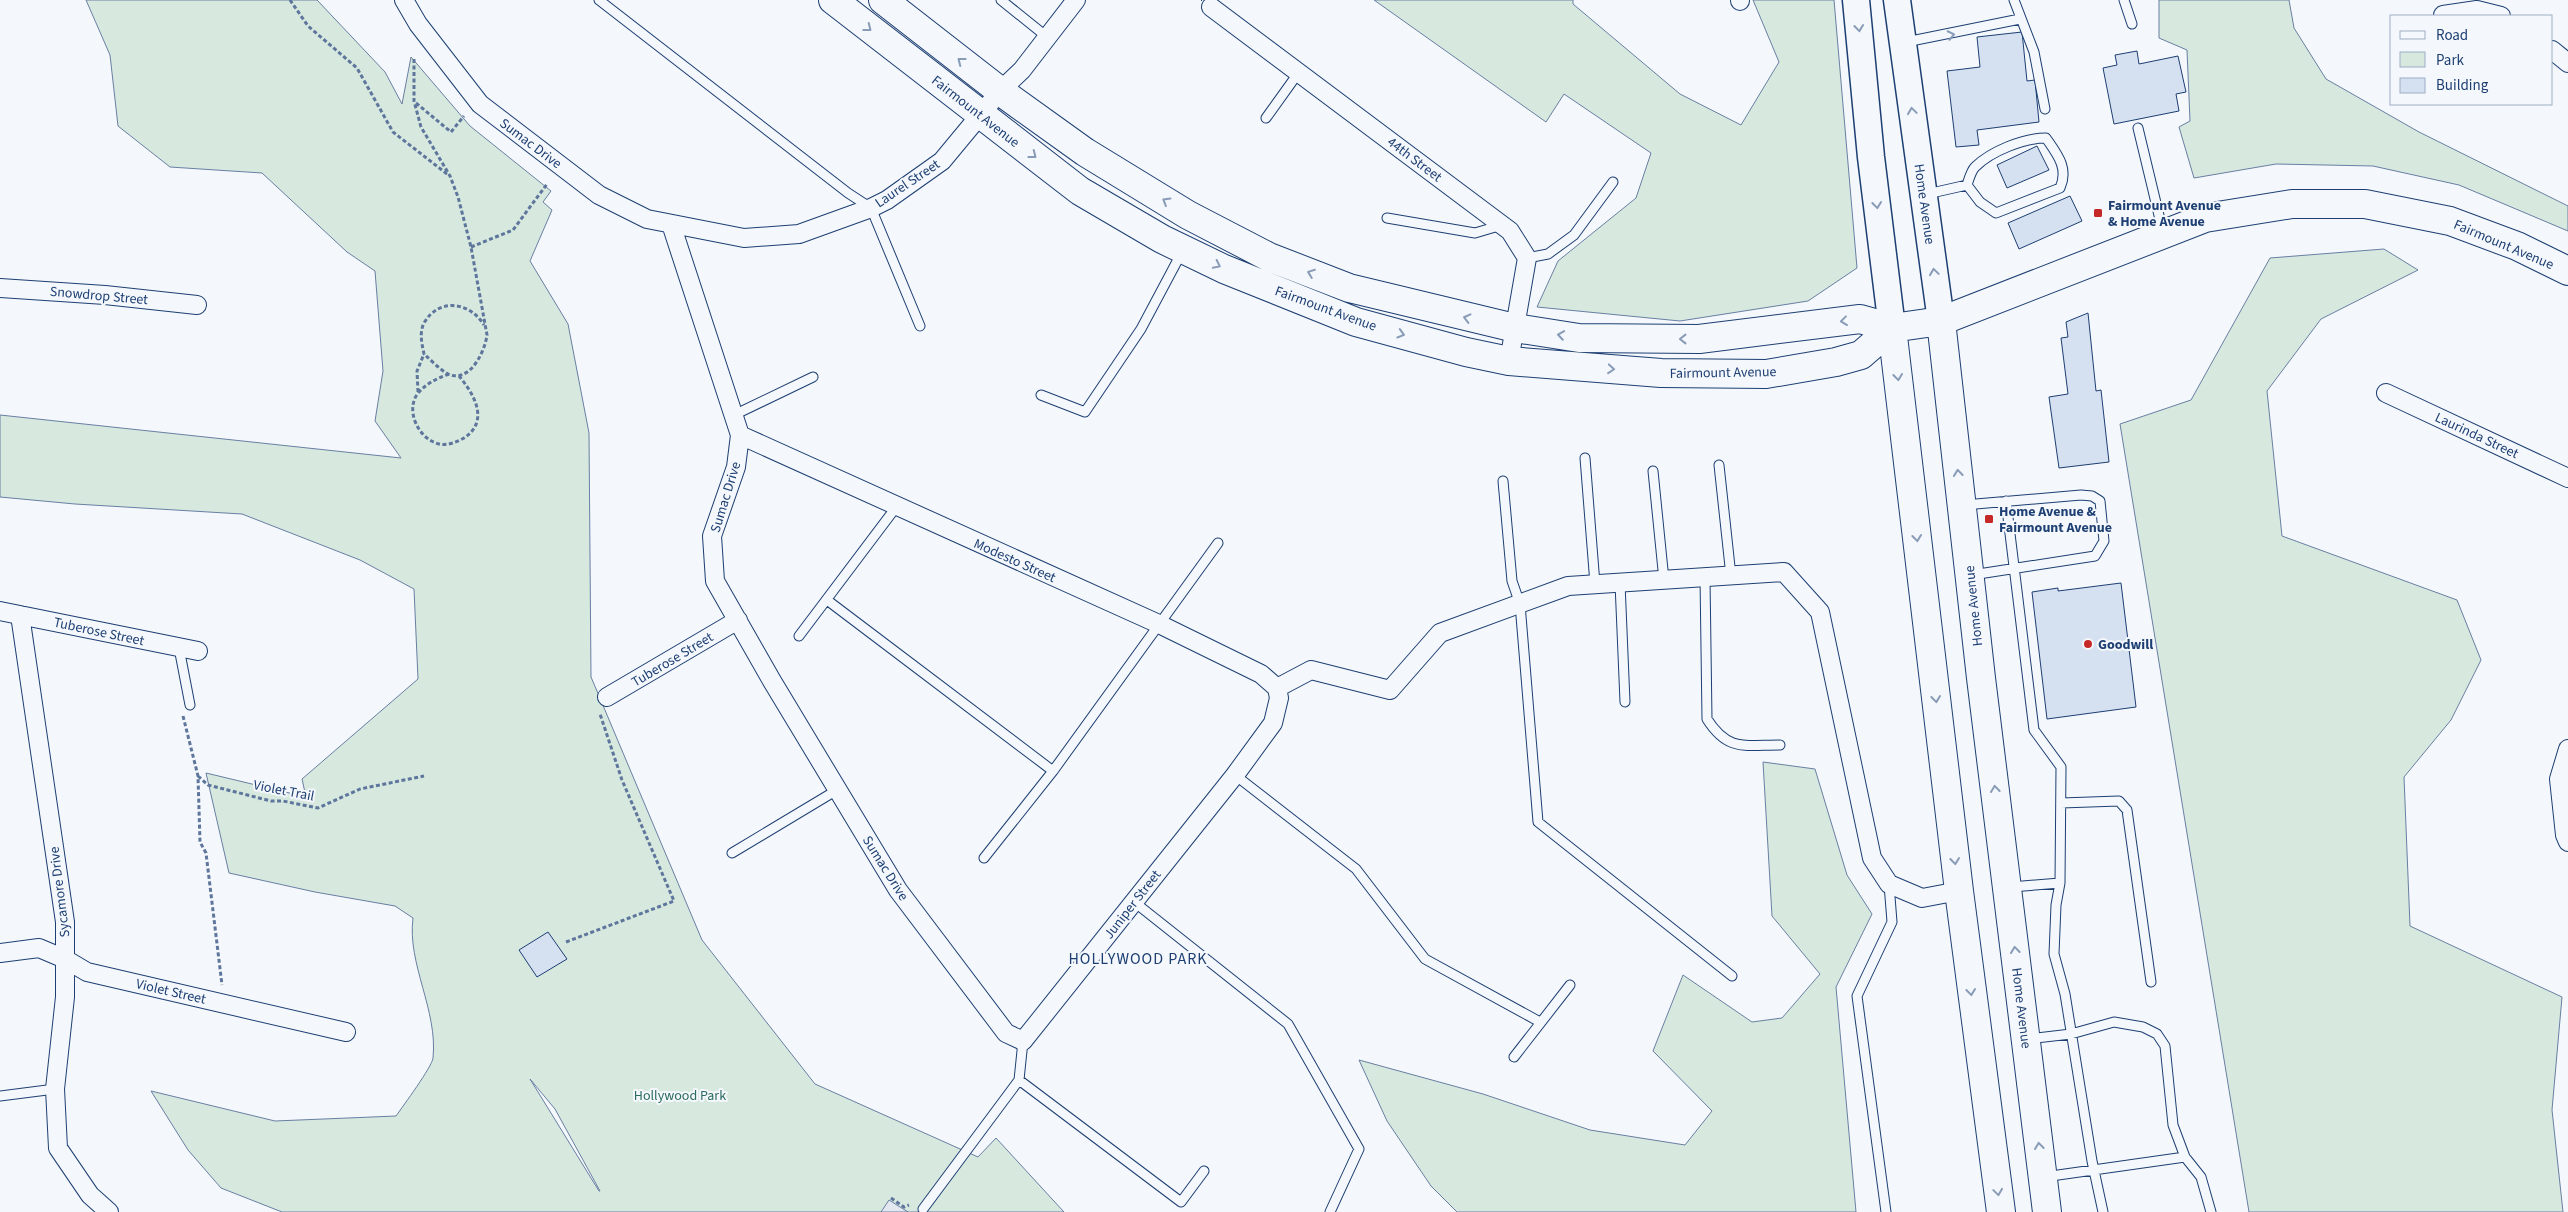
<svg xmlns="http://www.w3.org/2000/svg" width="2568" height="1212" font-family="'Source Sans 3',sans-serif">
<rect width="100%" height="100%" fill="#f4f7fb"/>
<path fill="#d7e8df" stroke="#687fa3" fill-rule="evenodd" d="M86,0H317L385,72L402,104L411,57L470,126L551,191L543,202L552,210L530,261L568,324L589,433L591,677L702,940L815,1084L978,1157L996,1138L1064,1212H282L221,1188L188,1150L151,1091L275,1121L396,1116C403,1106 432,1067 433,1058C438,1010 407,964 413,918L395,906L315,892L229,873L206,773L306,797L302,779L418,679L414,589L360,560L242,514L75,504L0,497V415L401,458L375,421L383,371L375,271L347,252L262,173L170,167L118,126L110,55ZM530,1079L555,1109L600,1191H599Z
M1374,0H1573V4L1680,94L1741,125L1779,62L1753,0H1834L1857,268L1808,301L1680,321L1537,307L1558,261L1636,198L1651,153L1564,94L1546,122Z
M2159,0H2289L2294,28L2326,79L2419,132L2568,206V231L2459,185L2373,166L2276,164L2194,178L2179,127L2190,121L2187,50L2159,38Z
M2384,249L2418,270L2321,319L2267,391L2282,536L2457,600L2481,660L2451,720L2404,777L2410,926L2562,997L2552,1110L2563,1212H2249L2120,424L2191,400L2270,258Z
M1763,762L1815,769L1847,875L1872,914L1836,987L1856,1212H1457L1431,1186L1387,1121L1359,1060L1483,1094L1590,1130L1685,1145L1712,1111L1653,1051L1683,975L1752,1022L1782,1018L1820,974L1772,916Z"/>
<path fill="#e3e8f0" stroke="#687fa3" d="M889,1200L908,1212H881Z"/>
<path fill="#d5e0f0" stroke="#1d3f73" d="M2022,32L2027,81L2035,80L2039,122L1977,130L1979,145L1956,147L1947,71L1980,67L1977,37Z
M2137,51L2139,64L2178,56L2186,92L2176,94L2179,111L2114,124L2103,68L2117,65L2115,55Z
M2037,146L2049,170L2007,188L1997,165Z
M2070,196L2082,221L2019,249L2008,223Z
M2088,313L2096,391L2101,390L2109,462L2059,468L2049,397L2068,394L2061,338L2068,337L2066,322Z
M2121,583L2136,707L2047,719L2032,592L2058,588V591Z
M548,932L567,959L537,977L519,950Z"/>
<g fill="none" stroke-linecap="round" stroke-linejoin="round">
<g stroke="#1d3f73" stroke-width="11">
<path id="service" d="M599,0L848,193L871,208L920,326
M1001,0L1047,37
M2014,0L2034,52L2045,109
M2124,0L2132,24
M1906,42L2020,19
M1266,118L1299,72
M2138,128L2163,232
M1927,194L1967,185L1980,202L1996,213L2060,188C2069,168 2057,154 2046,138C2024,138 1991,151 1975,167C1971,171 1969,179 1967,185
M1387,218L1475,233L1502,225
M1527,258L1548,254L1574,235L1613,182
M1041,395L1085,412L1141,329L1182,252
M734,415L813,377
M1585,458L1595,584
M1719,465L1731,576
M1653,471L1664,580
M1503,481L1512,581L1520,604L1538,822L1732,976
M2006,501L2034,730L2061,767L2060,883L2056,905L2054,954L2065,994L2092,1161L2103,1212
M1964,505L2081,495L2092,496L2100,501L2104,541L2095,556L1972,575
M1705,578L1707,719C1728,752 1745,745 1780,745
M1620,583L1625,702
M827,600L1053,771
M799,636L897,506
M179,648L190,705
M1235,775L1356,869L1425,959L1540,1022
M2061,803L2119,801L2127,810L2151,982
M732,853L837,790
M984,858L1053,771L1218,543
M2011,887L2060,883
M1133,901L1288,1024L1359,1149L1330,1212
M2028,1039L2071,1034L2114,1022L2143,1027L2157,1034L2165,1046L2173,1125L2185,1157L2201,1177L2211,1212
M1514,1057L1570,985
M1019,1080L1181,1202L1204,1171
M0,1096L55,1089
M2044,1177L2185,1157
M923,1209L1019,1080L1023,1041
M1886,1212L1857,996L1892,922L1889,884"/>
</g>
<g stroke="#1d3f73" stroke-width="20">
<path id="minor" d="M404,0L418,24L480,104L599,195L647,219L744,238L799,234L871,208L887,200L942,161L1000,91L1022,70L1076,0
M1740,0V1
M1211,7L1510,231L1527,258L1509,361
M2443,15L2477,10L2501,16
M2552,50L2568,63
M671,224L740,435L736,467L712,536L715,581L772,681L898,890L1006,1033L1023,1041L1235,775L1273,723L1279,698L1277,688L1261,674L1161,625L740,435
M0,288L105,295L197,305
M2386,393L2568,478
M0,611L198,651
M20,615L65,922V997L55,1089L58,1148L90,1195L109,1212
M1277,688L1311,670L1390,690L1440,633L1568,586L1784,572L1820,612L1872,858L1889,884L1922,898L1959,891
M607,697L738,620
M2568,749L2559,779L2565,835L2568,842
M0,953L39,948L65,959L87,972L346,1032"/>
</g>
<g stroke="#1d3f73" stroke-width="29">
<path id="secondary" d="M1856,0L1871,157L1892,328
M1897,0L1941,321"/>
</g>
<g stroke="#1d3f73" stroke-width="30">
<path id="primary" d="M833,0L1080,191L1162,239L1224,269L1356,322L1466,352L1509,361L1661,373L1766,374L1836,362L1861,355L1892,328
M883,0L1000,91L1085,152L1188,215L1269,257L1349,288L1515,328L1579,338L1699,339L1860,319L1892,328L1941,321L2205,218L2292,204H2365L2450,221L2517,246L2568,271
M1941,321L1981,678L2047,1212
M1892,328L1959,891L2001,1212"/>
</g>
<path stroke="#5e769c" stroke-width="3" stroke-dasharray="4 2.5" stroke-linecap="butt" d="M290,0L308,26L357,68L393,132L447,174
M414,59V101L421,127L450,176L458,197L471,247L487,335C485,351 470,384 448,374C439,369 431,360 424,354C422,344 419,333 424,323C439,297 470,302 484,325
M416,103L451,132L464,116
M471,247L513,230L547,184
M449,374C438,378 427,383 419,392C404,409 418,439 439,444C447,446 457,442 464,438C490,421 474,394 459,376
M418,392L417,371L424,354
M183,716L198,776L200,842L206,853L222,985
M198,776L208,785L271,801H283L318,808L360,789L424,776
M566,942L674,901L622,780L600,714
M891,1198L904,1207L909,1205"/>
<use href="#service" stroke="#f4f7fb" stroke-width="9"/>
<use href="#minor" stroke="#f4f7fb" stroke-width="18"/>
<use href="#secondary" stroke="#f4f7fb" stroke-width="26"/>
<use href="#primary" stroke="#f4f7fb" stroke-width="28"/>
<path stroke="#1d3f73" stroke-width="1" stroke-dasharray="6 2.5" stroke-linecap="butt" d="M1201,1L1202,0"/>
</g>
<defs><path id="oneway-chevron" d="M-2-3.5L2.5 0L-2 3.5" fill="none" stroke-width="1.6" stroke-linecap="round" stroke-linejoin="round" transform="scale(1.25)"/></defs>
<g stroke="#889bb7">
<use href="#oneway-chevron" transform="translate(868 28) rotate(38)"/>
<use href="#oneway-chevron" transform="translate(1859 28) rotate(84)"/>
<use href="#oneway-chevron" transform="translate(1951 35) rotate(-12)"/>
<use href="#oneway-chevron" transform="translate(961 61) rotate(-142)"/>
<use href="#oneway-chevron" transform="translate(1912 111) rotate(-98)"/>
<use href="#oneway-chevron" transform="translate(1033 155) rotate(38)"/>
<use href="#oneway-chevron" transform="translate(1166 201) rotate(-149)"/>
<use href="#oneway-chevron" transform="translate(1877 205) rotate(83)"/>
<use href="#oneway-chevron" transform="translate(1217 265) rotate(26)"/>
<use href="#oneway-chevron" transform="translate(1934 272) rotate(-98)"/>
<use href="#oneway-chevron" transform="translate(1311 273) rotate(-159)"/>
<use href="#oneway-chevron" transform="translate(1467 318) rotate(-166)"/>
<use href="#oneway-chevron" transform="translate(1844 321) rotate(173)"/>
<use href="#oneway-chevron" transform="translate(1401 334) rotate(16)"/>
<use href="#oneway-chevron" transform="translate(1561 335) rotate(-171)"/>
<use href="#oneway-chevron" transform="translate(1683 339) rotate(-180)"/>
<use href="#oneway-chevron" transform="translate(1611 369) rotate(5)"/>
<use href="#oneway-chevron" transform="translate(1898 377) rotate(83)"/>
<use href="#oneway-chevron" transform="translate(1958 473) rotate(-96)"/>
<use href="#oneway-chevron" transform="translate(1917 538) rotate(83)"/>
<use href="#oneway-chevron" transform="translate(1936 699) rotate(83)"/>
<use href="#oneway-chevron" transform="translate(1995 789) rotate(-97)"/>
<use href="#oneway-chevron" transform="translate(1955 861) rotate(83)"/>
<use href="#oneway-chevron" transform="translate(2015 950) rotate(-97)"/>
<use href="#oneway-chevron" transform="translate(1971 992) rotate(83)"/>
<use href="#oneway-chevron" transform="translate(2039 1146) rotate(-97)"/>
<use href="#oneway-chevron" transform="translate(1998 1192) rotate(82)"/>
</g>
<g fill="#c62828" stroke="#f4f7fb" stroke-width="2">
<rect x="2093" y="208" width="10" height="10" rx="2.5"/>
<rect x="1984" y="514" width="10" height="10" rx="2.5"/>
<circle cx="2088" cy="644" r="5"/>
</g>
<g text-anchor="middle" stroke-width="4" stroke-linejoin="round" paint-order="stroke">
<g font-size="14" fill="#1d3f73" stroke="#f4f7fb">
<text transform="translate(976 111) rotate(38)" y="5">Fairmount Avenue</text>
<text transform="translate(531 143) rotate(37)" y="5">Sumac Drive</text>
<text transform="translate(1415 159) rotate(37)" y="5">44th Street</text>
<text transform="translate(907 183) rotate(-34)" y="5">Laurel Street</text>
<text transform="translate(1925 204) rotate(82)" y="5">Home Avenue</text>
<text transform="translate(2504 244) rotate(23)" y="5">Fairmount Avenue</text>
<text transform="translate(99 295) rotate(5)" y="5">Snowdrop Street</text>
<text transform="translate(1326 308) rotate(20)" y="5">Fairmount Avenue</text>
<text transform="translate(1723 372) rotate(-1)" y="5">Fairmount Avenue</text>
<text transform="translate(2477 435) rotate(25)" y="5">Laurinda Street</text>
<text transform="translate(725 497) rotate(-73)" y="5">Sumac Drive</text>
<text transform="translate(1015 560) rotate(24)" y="5">Modesto Street</text>
<text transform="translate(1973 606) rotate(-96)" y="5">Home Avenue</text>
<text transform="translate(99 631) rotate(12)" y="5">Tuberose Street</text>
<text transform="translate(672 659) rotate(-31)" y="5">Tuberose Street</text>
<text transform="translate(284 790) rotate(11)" y="5">Violet Trail</text>
<text transform="translate(886 868) rotate(58)" y="5">Sumac Drive</text>
<text transform="translate(59 892) rotate(-97)" y="5">Sycamore Drive</text>
<text transform="translate(1132 904) rotate(-52)" y="5">Juniper Street</text>
<text transform="translate(171 991) rotate(13)" y="5">Violet Street</text>
<text transform="translate(2022 1008) rotate(83)" y="5">Home Avenue</text>
</g>
<g font-size="14" font-weight="bold" fill="#1d3f73" stroke="#f4f7fb" text-anchor="start">
<text x="2108" y="210">Fairmount Avenue<tspan x="2108" dy="16">&amp; Home Avenue</tspan></text>
<text x="1999" y="516">Home Avenue &amp;<tspan x="1999" dy="16">Fairmount Avenue</tspan></text>
<text x="2098" y="649">Goodwill</text>
</g>
<g font-size="14" fill="#2c6c60" stroke="#f4f7fb">
<text x="680" y="1100">Hollywood Park</text>
</g>
<g font-size="16" letter-spacing="1" fill="#1d3f73" stroke="#f4f7fb">
<text x="1138" y="964">HOLLYWOOD PARK</text>
</g>
</g>
<rect x="2390" y="15" width="162" height="90" fill="#f4f7fb" stroke="#9eadc5"/>
<rect x="2400" y="31" width="25" height="8" fill="#f4f7fb" stroke="#9eadc5"/>
<text x="2436" y="40" font-size="15" fill="#1d3f73">Road</text>
<rect x="2400" y="52" width="25" height="15" fill="#d7e8df" stroke="#9eadc5"/>
<text x="2436" y="65" font-size="15" fill="#1d3f73">Park</text>
<rect x="2400" y="78" width="25" height="15" fill="#d5e0f0" stroke="#9eadc5"/>
<text x="2436" y="90" font-size="15" fill="#1d3f73">Building</text>
</svg>
